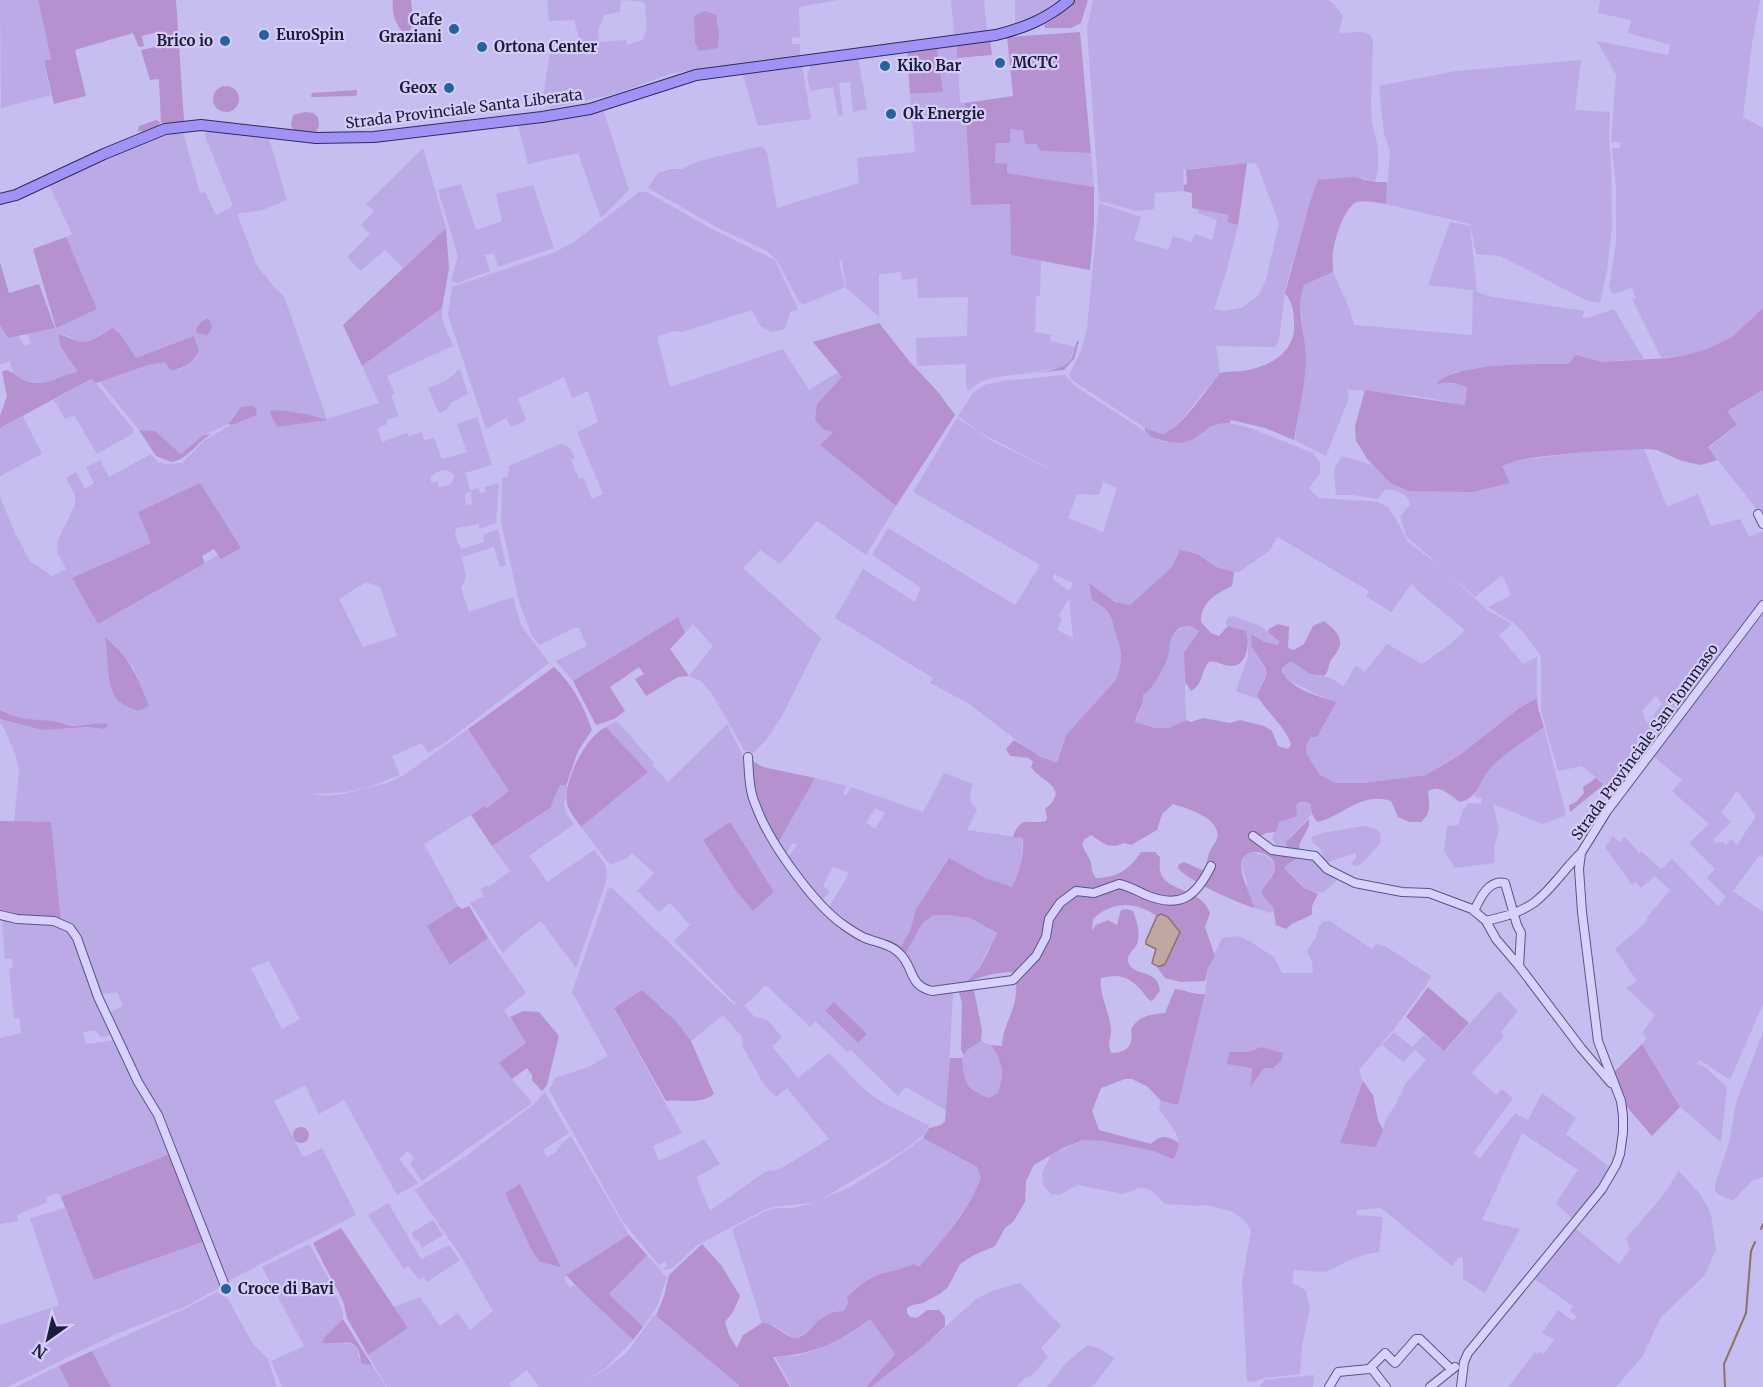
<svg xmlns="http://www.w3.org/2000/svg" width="1763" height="1387" font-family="Merriweather,serif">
<rect width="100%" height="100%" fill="#c6bdf0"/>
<path fill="#bcaae6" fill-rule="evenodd" d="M0,0H38L51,59L44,62L51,95L1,108Z
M547,0H626L621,1L620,12L604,15L598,30L599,42L626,40L627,45L642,40L647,29L645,4L642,2L626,0H838L799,7L800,37L792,38V44H800V57L673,73L615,94L551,108L543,97L550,52L578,46L580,43L574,20L549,21ZM694,16L718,20V47L695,43Z
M951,0H984L987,31L954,34Z
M1015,0H1059L1036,16L1015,23Z
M1093,0H1328L1335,5L1343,16L1339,33L1361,32L1370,34L1373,42L1371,103L1372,122L1378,148V169L1375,182L1363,178L1309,205L1286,285L1279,340L1275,347L1216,346L1220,373L1182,419L1169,431L1162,434L1145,428L1072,380L1069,375L1081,351L1087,328L1099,203L1141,217L1134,240L1168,250L1173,236L1191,242L1195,234L1212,240L1217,220L1198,213V209L1229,215L1228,222L1238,225L1226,273L1214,309L1225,311L1241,308L1258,296L1266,280L1279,223L1257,164L1247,163L1183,170L1184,191L1155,193L1154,209L1137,211L1099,201L1087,28Z
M1600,0H1760L1752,44L1743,117L1763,128V308L1732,337L1707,349L1686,355L1670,358L1661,357L1632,299L1636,298L1632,288L1613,294L1609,288L1616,243V187L1612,148H1620L1621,142H1611L1616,75L1597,41L1668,55L1670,45L1628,33L1631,20L1598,13Z
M957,44L960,102L965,103L971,204L1010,203L1011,255L1041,261L1040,296H1036L1035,332L1051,335L1050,341L1075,347L1070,360L1059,368L992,378L980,382L968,391L966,386V364L917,366L916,338L967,336L968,297L918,298L917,278L902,280L901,272L879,274V317L846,288L842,260L839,261L845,287L805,304L801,303L798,300L778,262L767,251L718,228L648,188L658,173L671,169H682L699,161L762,146L767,152L777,208L859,183L857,158L915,152L910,94L943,92L937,46Z
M858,58L867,109L853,112L850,82L839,83L843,115L838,116L833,87L810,91L807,76L812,63Z
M1581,60L1575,110L1610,112L1609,139L1611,166L1612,227L1607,270L1600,303L1588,301L1500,256L1476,254L1470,224L1386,204L1390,151L1384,134L1379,86L1456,71Z
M802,65L811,119L758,126L742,72Z
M603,109L629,190L601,218L578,153L528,164L518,125Z
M1009,129H1023L1041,151L1091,153L1094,187L1007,173L995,163L996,143Z
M207,130L269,138L287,200L263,210L237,214L257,266L275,288L284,296L327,419L379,403L362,366L442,308V320L453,346L387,376L395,394L391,396L399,416L387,420V424L377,429L382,442L407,433L409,436L422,432L424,440L434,438L442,459L467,452L457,424L477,417L492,465L465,473L471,492L465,494L466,505L472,504L471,490L479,488L480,493L486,492L485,487L499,483L496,523L479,529V524L456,528L455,535L461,549L484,542L483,535L498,529L506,565L500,567L494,547L462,557L466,577L461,588L469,612L513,597L521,625L549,663L446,742L428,753L422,743L392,756L400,775L369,787L347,792L310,794L326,796L343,794L387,783L404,775L468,729L509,791L487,808L485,806L424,844L458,906L428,926L451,965L488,938L526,993L504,1010L527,1043L499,1063L532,1103L422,1181L410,1164L414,1158L408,1151L399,1159L418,1183L397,1195L344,1100L319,1114L305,1085L274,1101L303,1157L322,1148L356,1215L226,1282L172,1151L108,1014L123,1005L117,992L99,995L77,934L61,921L51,822H14L19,771L16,756L5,730L0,723V719L42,730L88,727L103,729L109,725L72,726L57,721H30L12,716L0,710V497L15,533L30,561L52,576L66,569L57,552L58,540L75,505V495L66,478L76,472L85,489L94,483L86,468L100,460L109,477L151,454L158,462L165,464L182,463L205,440L239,420L257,415L256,408L234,414L228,424L202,436L181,454L155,431L139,430L99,381L148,365L165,361L171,371L182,368L196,358L199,351L194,336L136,358L117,331L108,330L89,342H81L65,335H58L61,347L79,372L44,384L21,379L13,372L10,361L0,365V325L8,338L18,335L24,346L31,343L28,334L55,328L97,309L66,237L72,234L49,185L144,143L167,135L183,132L200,193L205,192L216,215L233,206L205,136ZM279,410L307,414L325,419L277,427L269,411ZM443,470L449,471L455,476L451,484L439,488L438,482H431V477L437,472ZM151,543L241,548L221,559L218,555L98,624L73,578ZM366,582L380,587L397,636L363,647L339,599ZM106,638L114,644L133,667L149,706L138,711L119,701L114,694L108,666ZM269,961L300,1019L282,1029L251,968Z
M423,148L446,228L403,268L385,250L361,271L347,257L370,234L361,225L374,211L366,204Z
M461,184L476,230L502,221L496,194L533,185L554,248L498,267L494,253L485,255L490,271L457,283L451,281L457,260V253L438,190Z
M639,192H647L712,229L775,260L798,309L790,312L785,329L772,332L760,326L752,310L682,332L674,331L657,337L670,387L783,349L809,390L838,372L843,378L833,432L820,445L896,506L866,555L817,521L780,564L760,550L743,568L821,638L782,716L767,739L753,753L744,750L711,692L702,682L689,676L713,646L693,624L685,633L678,618L573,681L556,661L587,646L579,628H574L539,645L532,636L519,602L501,522L502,478L508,476L509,466L560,444L569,447L575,458L571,460L579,479L583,477L592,499L603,494L577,432L598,422L588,391L572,398L564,377L518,399L526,420L511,427L506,418L486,429L448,315L452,287L553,253L574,242Z
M1450,222L1470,226L1477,292L1488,296L1584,311L1582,317L1587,318L1614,309L1644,359L1602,362L1576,355L1568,364L1476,368L1452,373L1445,383L1460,384L1467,389L1465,405L1416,396L1347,389L1349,398L1326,456L1295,440L1306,358L1301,312L1300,294L1304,285L1333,272L1350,310L1354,325L1472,335L1473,290L1428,285Z
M460,369L468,394L451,403L446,410L439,413L428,388L446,381Z
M1065,375L1075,386L1149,434V436L1164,442L1189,441L1215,423H1230L1250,428L1313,453L1320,463V473L1309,488L1314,494L1320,498L1367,501L1377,502L1388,507L1397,521L1408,542L1440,566L1487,610L1512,624L1499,635L1523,664L1537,657V698L1518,709L1460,755L1426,775L1364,783H1335L1326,780L1320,776L1307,755L1306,744L1335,703L1292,682L1284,675L1283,667L1291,661L1310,674L1331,678L1344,686L1356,665L1365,672L1387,644L1422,664L1449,645L1465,630L1419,592L1412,583L1391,612L1366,596L1369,591L1278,537L1269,551L1239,572L1227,571L1216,567L1197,555L1178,553L1172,567L1130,605L1115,602L1090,584L1092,600L1105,609L1110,614L1115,632L1120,642L1122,660L1120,671L1115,681L1066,735L1057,763L1041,757L1025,747L968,703L930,683L933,678L835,618L863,569L915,602L921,588L872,555L888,528L1015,605L1040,565L913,492L957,418L992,441L1058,473L979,432L958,416L973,393L984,385L1002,381ZM1103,482L1117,488L1103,532L1068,518L1077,494L1099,495ZM1054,574L1073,583L1069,591L1055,581L1053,578ZM1069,599L1073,638L1057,630L1062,619L1058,616Z
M91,379L96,383L134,430L132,434L97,454L74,415L65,419L54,400Z
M1763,390V517L1708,448L1737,426L1726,411Z
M23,416L42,454L0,476V428Z
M1644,449L1667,507L1698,494L1711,526L1740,519L1749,537L1763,531V599L1611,801L1601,787L1603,783L1582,766L1558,771L1541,711V657L1525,634L1515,624L1488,607L1511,595L1502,575L1475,597L1406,536L1400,517L1410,504L1407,497L1398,491L1385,489L1378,499L1353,495H1336L1334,469L1342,456L1372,465L1390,483L1510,482L1501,466L1519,460L1585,452ZM1656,696L1662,704L1647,724L1642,711Z
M1763,614V857L1760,855L1733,891L1763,912V1004L1730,1080L1700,1060L1696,1064L1705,1067L1727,1087L1721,1142L1680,1107L1642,1044L1647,1038L1642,1033L1655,1015L1626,988L1637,981L1615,949L1645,923L1649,915L1670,890L1655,876L1641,888L1636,882L1632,885L1605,847L1613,836L1619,842L1625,837L1639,853L1641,851L1661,869L1672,859L1718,906L1726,897L1707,878L1715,869L1689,843L1709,824L1672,791L1682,780L1653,756ZM1737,791L1756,816L1737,845L1731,839L1726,845L1723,842L1717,843L1713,840L1731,822L1721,813Z
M1234,616L1261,626L1280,642V644L1277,645L1265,642L1252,634L1267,674L1259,689L1258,695L1260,700L1236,691L1248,657V645L1246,631L1228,626L1225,623L1228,617Z
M1185,626L1194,627L1199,631L1184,661L1186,720L1169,728H1155L1135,722L1141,708L1143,695L1154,683L1167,663L1169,642L1173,634Z
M617,721L654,763L652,765L668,782L727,724L745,760L750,789L794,874L857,936L894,953L900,958L905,971L918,989L928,993L953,991L947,1111L906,1087L898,1096L851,1050L847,1052L815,1021L810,1027L766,985L744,1006L755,1017L763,1018L771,1023L782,1038L772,1046L798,1078L829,1053L865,1090L883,1103L929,1125L925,1134L903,1151L818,1201L850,1187L887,1164L923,1138L977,1167L981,1177L976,1190L966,1207L946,1235L919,1267L914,1264L904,1269L879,1275L848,1303L844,1311H836L823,1316L804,1334L797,1338H793L775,1326L762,1323L732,1229L766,1211L776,1208H793L814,1203L778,1206L764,1210L696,1246L673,1268L666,1270L663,1269L667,1266L665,1262L659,1265L623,1222L549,1090L555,1078L588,1067L608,1056L572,992L608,889L611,887L734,1005L736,1004L674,941L690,925L670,903L659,912L637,891L654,873L632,853L627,858L610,865L581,827L648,772L606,727ZM706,845L756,866L774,892L753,911L733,886ZM661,1006L676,1021L691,1041L723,1015L742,1037L743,1047L763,1083L776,1097L787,1088L829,1139L787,1165L777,1170L766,1171L710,1211L696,1177L720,1164L704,1139L659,1161L653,1146L682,1133L614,1009ZM825,1012L867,1034V1035L858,1043Z
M1544,727L1566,815L1543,824L1493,804L1499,830L1494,848L1495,863L1455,868L1444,851L1447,826L1458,825L1463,810L1469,803L1481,804L1482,799L1474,796L1479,783L1490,769L1509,751Z
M944,773L973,784L970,793L971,802L977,810L967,830L1023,838L1021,865L1012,888L985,878L948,859L916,909L910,931L899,950L861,934L828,909L849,873L833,867L823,886L830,891L822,901L787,859L797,844H792L785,855L777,845L815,778L847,786L843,794L846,796L851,787L923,812ZM875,808L885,813L875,829L866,823Z
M560,785L568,786L564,804L566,813L574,824L529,856L547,882L594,850L605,864L607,874L605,885L576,968L541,921L521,936L503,953L470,903L484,896L480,889L487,885L489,887L510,871L492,846L550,808Z
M1304,802L1313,807L1312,814L1290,837L1288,851H1281L1272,839L1278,822L1295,817L1296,805Z
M1363,826L1374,828L1380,832L1381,840L1379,845L1363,862L1359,865L1354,866L1351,864L1356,858V853L1325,863L1320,848L1312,842V837L1322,833Z
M1251,852L1266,856L1274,863L1275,867L1272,876L1265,885L1263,896L1273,907V911L1270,913L1255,908L1247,892V882L1241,865L1245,854Z
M1298,858L1313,859L1339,878L1323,893L1308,891L1284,868L1289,863Z
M933,915H948L970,918L997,933L974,976L965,983L942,988L921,987L906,953L922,924Z
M4,920L56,923L72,932L115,1035L101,1037L95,1030L83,1032L86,1044L117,1040L148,1101L170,1154L61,1197L58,1193L46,1197L47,1202L17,1215L18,1221L0,1224V1038L21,1033L19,1018H14L9,969L13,968L12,959H5L2,924Z
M1330,921L1372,949L1376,944L1385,946L1431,976L1426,986L1394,1029L1359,1070L1363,1081L1345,1128L1376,1147L1387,1117L1396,1104L1406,1083L1426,1060L1415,1050L1403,1062L1382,1045L1394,1032L1412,1047L1424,1035L1445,1051L1499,991L1518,1011L1501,1032L1504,1036L1472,1073L1496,1095L1502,1089L1513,1098L1473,1153L1480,1158L1515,1113L1528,1120L1542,1093L1576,1118L1566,1134L1611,1168L1609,1173L1573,1220L1556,1203L1578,1170L1522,1133L1482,1220L1520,1229L1485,1293L1463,1279V1258L1459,1257L1452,1266L1381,1208L1357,1210L1356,1215L1383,1217L1379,1252L1362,1255L1325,1272L1294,1270L1292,1283L1299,1286L1306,1291L1310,1308L1302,1346L1300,1374L1265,1378L1252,1382L1247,1381L1242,1282L1251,1230L1244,1220L1231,1211L1206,1205L1199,1206L1165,1204L1153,1192L1145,1188H1139L1123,1194L1078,1185L1059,1195L1051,1194L1043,1185L1042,1173L1051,1155L1083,1140L1104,1141L1153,1151L1173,1158L1176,1155L1179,1143L1176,1133L1159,1109L1161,1101L1178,1105L1205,994L1208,968L1222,938L1239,936L1251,942L1274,957L1282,973H1313L1312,961L1307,951L1316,937L1319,926L1323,922ZM1261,1047L1281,1061L1273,1068H1264L1252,1085V1068L1229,1052H1248Z
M1763,1032V1177L1752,1181L1733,1201L1719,1195L1715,1191V1184L1729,1143L1736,1103Z
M981,1041L991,1045L1001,1059L1002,1080L998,1093L989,1098L975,1093L966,1086L963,1075L962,1058L966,1050Z
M545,1092L569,1133L543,1150L547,1157L556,1152L563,1142L571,1136L629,1235L566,1275L564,1279L570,1288L574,1285L633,1340L607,1367L581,1384L608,1368L628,1351L654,1315L740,1385L739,1387H539L527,1370L509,1384L511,1387H387L368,1355L408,1328L394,1307L420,1297L440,1326L458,1313L470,1330L493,1311L462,1258L415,1190L465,1157L533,1105Z
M1679,1171L1701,1195L1711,1214L1716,1250L1704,1276L1661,1317L1642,1357L1616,1387H1508L1535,1352L1538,1355L1540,1352L1544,1354L1554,1340L1542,1333L1558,1310L1573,1321L1577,1317L1570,1311L1573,1306L1533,1278L1575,1228L1619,1264L1630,1249L1626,1238L1662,1197Z
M388,1203L421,1259L449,1245L460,1260L427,1282L423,1277L419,1280L408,1266L404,1269L368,1215Z
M65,1208L94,1280L205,1241L223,1286L184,1307L116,1334L7,1387H0V1325L59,1305L30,1218Z
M433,1220L443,1235L422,1248L418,1239L416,1241L411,1233Z
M309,1244L331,1283L343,1313V1319L333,1330L328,1344L344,1343L351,1344L357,1348L359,1358L367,1365H372L386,1387H282L271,1361L304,1346L262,1267Z
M647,1255L667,1278L657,1306L643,1327L609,1294Z
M1020,1283L1061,1326L1041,1348L1048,1357L1031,1376L1025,1378L1016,1387H871L923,1347L975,1300L992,1291Z
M217,1292L228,1299L253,1344L268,1359L277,1387H111L92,1351L187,1308Z
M870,1319L895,1354L866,1387H792L775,1357L796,1356L813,1351L852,1333Z
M1087,1345L1098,1348L1115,1358L1092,1387H1047L1066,1363Z
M59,1366L69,1387H16L50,1370Z
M1314,1375L1313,1387H1260L1264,1380Z"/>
<path fill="#b591cf" d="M38,0H176L184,121L161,123L159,79L150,80L141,50L160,46L157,32L142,36L144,46L139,47L133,33L75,50L86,96L54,104L44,61L51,59Z
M393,0H411L413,22L408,38C397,26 391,17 393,0Z
M1075,0H1088L1081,23L1071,28H1045L1044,25L1054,19Z
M705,11L716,15L719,33L718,48L699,51L695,43L694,16Z
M1080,32L1091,153L1041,151L1036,144H1025L1023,130L1010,129V143H996L995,163L1007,164V173L1094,187V225L1090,270L1011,255L1010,204L971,205L965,103L1013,96L1007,37Z
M990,40L992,55L957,58V44Z
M937,46L943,92L910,94L907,50Z
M213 99a13 13 0 1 1 26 0a13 13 0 1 1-26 0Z
M357,90V95L354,96L311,97L312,93Z
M305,112L313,113L318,117L319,126L315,135L294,131L291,125L293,115Z
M156,120L160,122L159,126L147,132L138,131L139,126Z
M1247,163L1238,225L1227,222L1229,215L1192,208V193L1184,191V185L1187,184L1186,170Z
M1353,177L1375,182H1387L1386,204C1377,203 1365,200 1357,202C1344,207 1334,240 1333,253C1332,259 1333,266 1333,272L1304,285C1295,308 1305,333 1306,356C1306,381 1298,415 1294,440L1265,428L1231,420L1230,423C1206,423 1210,430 1191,440C1179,446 1161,441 1149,436V434L1145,431V428L1162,434C1181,429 1207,389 1220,373C1228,371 1235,372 1243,371C1268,367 1296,353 1294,324C1294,312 1293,303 1285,293L1309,205L1318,180Z
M446,228L449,268L442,308L362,366L343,325Z
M66,237L97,309L56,328L33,249Z
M0,262L9,293L39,284L55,328L8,338L0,325Z
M1763,308V390L1727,411L1737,425L1708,447L1717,460L1701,465L1682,461L1657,450L1644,449L1585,452L1537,457L1519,460L1502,466L1510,483L1472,492L1409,491L1390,483L1368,460L1356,441L1355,426L1365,390L1465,405L1467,388C1457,382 1447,382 1436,384C1455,362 1538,364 1568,364L1576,355L1602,362L1670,358L1686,355L1707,349L1732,337Z
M208,318C213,325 213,329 207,335L197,333L196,329L201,322Z
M879,323L910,362L938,392L955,415L896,506L820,445L833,432L823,429L815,420L817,404L842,377L813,342Z
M113,328L120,334L136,358L194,336L199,351C193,364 184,367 171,371L165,362L148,365L96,383L91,379L0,428V416L7,396L2,372L6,370C14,372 19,379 27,381C46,388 60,375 78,372L61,347L58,335C67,335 73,341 82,342C93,343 103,332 113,328Z
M1077,341H1079L1074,359L1064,370L1023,374C1037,372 1062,372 1071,359C1074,354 1075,346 1077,341Z
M251,406L256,408L257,415L232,425L228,424L241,407Z
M279,410L307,414L327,420L277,427L269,411Z
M139,430L155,431L181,454L202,436L213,433C197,441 190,459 171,462L156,456Z
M200,483L241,548L221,559L214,549L202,556L205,563L98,624L72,578L151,543L138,512Z
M1180,550L1197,554L1216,567L1234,572L1232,586C1215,594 1201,602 1201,622L1211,633L1219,636L1228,626L1246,631C1250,644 1247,668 1229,666C1221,665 1217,660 1209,662C1200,672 1204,684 1191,691L1185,682L1184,653L1199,631C1194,627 1188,624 1182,627C1165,635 1172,653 1165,665C1159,675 1153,689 1143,695C1144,706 1137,712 1135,722L1155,728H1169L1186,720L1191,722L1203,718L1230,723L1240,720L1264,726L1272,731L1278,746L1288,749L1291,745C1287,728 1265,711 1257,695L1267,674L1265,667L1252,647L1251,634L1265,642L1277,645L1280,642L1268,632L1269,629L1278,624L1289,627L1288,648L1294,650L1304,644L1313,626L1324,621C1333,628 1345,638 1338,650C1336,655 1331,658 1330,662C1328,668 1329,671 1324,676L1310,674L1291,661L1283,667L1282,671C1290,689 1318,696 1336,702L1317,737H1311L1306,745L1307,755L1320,775L1335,783H1364L1426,775L1460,755L1518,709L1537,698L1538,708L1544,727C1526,740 1506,752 1491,768C1478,781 1479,798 1460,802C1450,796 1441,784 1428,791C1429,805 1432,812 1421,822H1410L1398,817L1391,801C1360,791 1343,817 1317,822L1312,814L1311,805C1305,801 1301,800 1296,806L1297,814L1295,817L1279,822L1276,832L1266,833L1259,837L1270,847L1288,851L1286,842L1309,819V826L1299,845L1302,856L1289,863L1284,868L1304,888L1318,894L1312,906V914C1302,921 1295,920 1286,929L1276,925L1273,907L1263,896L1262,891C1265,883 1275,877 1275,867C1275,852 1243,844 1241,864C1240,875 1251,897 1255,908C1239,904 1186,880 1178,868L1179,864L1184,862L1202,870L1205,868C1207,862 1208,854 1211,849C1212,846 1215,844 1216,841C1226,820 1187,808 1173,804L1162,814L1157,830L1131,845L1124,843C1110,850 1103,843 1091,835L1085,839L1082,844C1084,850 1086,852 1089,858C1093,865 1090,871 1096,878C1117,878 1130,869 1141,852H1155L1160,857C1160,862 1159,867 1160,871C1165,893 1200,886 1210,913L1205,927L1215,956L1208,968L1205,981L1181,982L1165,978L1156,966H1161V914L1157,916C1134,901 1113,901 1093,919L1092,931L1096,925L1108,920L1117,925L1121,910L1127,909L1133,911C1137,921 1141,934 1137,944C1134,950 1127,954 1128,961C1132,978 1158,967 1160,991L1152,1001C1146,998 1146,996 1142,991C1130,977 1119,973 1101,978C1099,996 1110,1012 1111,1030C1111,1041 1107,1040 1111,1053C1127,1053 1134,1046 1131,1029C1140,1015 1149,1015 1165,1013L1175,989C1186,990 1194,995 1205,994L1178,1105L1161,1101L1148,1087L1132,1079H1125L1101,1088L1092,1111L1099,1130L1151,1144C1162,1134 1167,1136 1179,1143L1176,1155L1173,1159L1153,1151L1104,1141L1083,1140L1063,1148L1034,1165L1026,1181L1025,1202L1013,1222L1005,1228L995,1246L972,1256L960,1264L948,1287L941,1293L923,1303L913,1305L907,1308V1313L910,1317L917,1318L927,1310H939L945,1317V1326L923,1347L871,1387H866L895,1354L870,1319C841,1342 811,1355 773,1357L790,1387H739V1385L656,1316L664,1296L669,1275L702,1244L721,1265L740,1296L733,1312L725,1322L729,1335L737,1348L743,1335L762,1323C775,1323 787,1339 796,1338C813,1335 815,1311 844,1311L848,1303L847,1297C857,1288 867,1279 880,1274C892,1271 903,1269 914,1264L919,1267C943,1239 969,1211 981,1177L977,1167L923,1138L929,1128L941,1125L945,1121L950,1058H962C964,1083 965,1089 989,1098L998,1093C1005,1073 1003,1062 991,1045L1002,1046C1002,1033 1009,1020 1013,1008C1017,996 1017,985 1015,973C1008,970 979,976 972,981L982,1030L981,1041L967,1050L964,1055L961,1050L962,1003L957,985C979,980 987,952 997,933L970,918L948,915H933L922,924L906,953L911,962L899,950L910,931L916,909L949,858L985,878L1012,887C1020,871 1024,856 1023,838L1013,837C1021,814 1028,825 1046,821L1047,817L1045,809L1052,803L1056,794C1053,781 1038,778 1031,767L1033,762L1029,758L1010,756L1006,749L1014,740L1041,757L1057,763L1066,735L1115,681C1123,665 1123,651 1116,635C1113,627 1113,619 1108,612C1104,607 1098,604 1092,600L1089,583L1115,602L1130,605L1172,567Z
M678,617L685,633L670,649L689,676L678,677L646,696L635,679L644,674L639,667L610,687L625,711L614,719L596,725L573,681Z
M105,637C130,657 138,678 149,706L138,711C132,708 125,706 120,702C105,691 109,654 105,637Z
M554,667C573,685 583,705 592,730L578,751L566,786L560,785L550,808L492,846L471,815L485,806L487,808L509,791L468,729Z
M0,710C21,721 32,719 54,721C60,722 66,725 72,726C85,727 97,721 109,725L103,729L88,727L42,730L0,719Z
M606,727L648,772L581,827C576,819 569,812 567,803C563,781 586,736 606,727Z
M751,760L763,767L815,778L777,845L754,800Z
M1596,778L1603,784L1601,787L1570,812L1569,805L1576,802L1584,793L1583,787Z
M0,821L51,822L61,921L0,914Z
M730,822L774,892L753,911L734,888L703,840Z
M458,906L462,909L469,906L488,938L450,965L427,926Z
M1428,987L1469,1023L1444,1051L1406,1017Z
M642,990L676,1021L691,1041L714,1094C700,1105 683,1099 666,1101L614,1008Z
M834,1002L867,1034L858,1043L825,1011Z
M523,1011L539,1012L559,1036L547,1085L542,1091L532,1080V1075L527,1068L512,1079L499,1063L526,1043L510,1017Z
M1642,1044L1680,1107L1652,1136L1621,1100L1612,1074Z
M1261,1047L1283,1053L1281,1061L1273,1068H1264L1251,1086L1252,1068L1227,1064L1229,1052H1248Z
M1363,1081L1373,1095L1378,1120L1383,1130L1376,1147L1340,1143Z
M293 1135a8 8 0 1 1 16 0a8 8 0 1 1-16 0Z
M170,1154L205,1241L94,1280L61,1197Z
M520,1184L561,1267L540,1262L531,1249L505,1193Z
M341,1228L408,1328L368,1355L347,1318L343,1301L313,1243Z
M629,1235L647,1255L609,1294L643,1327L633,1340L581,1291L566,1275Z
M343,1319L372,1365L362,1364C360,1359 360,1352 357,1348C350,1337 332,1347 322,1342L326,1336Z
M92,1351L111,1387H69L59,1366Z"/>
<path fill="#c1a7a1" stroke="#8f7168" stroke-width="1.5" d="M1161,914L1168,917L1180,932L1165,964C1160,967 1157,967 1152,963L1156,949L1146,944V941L1157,916Z"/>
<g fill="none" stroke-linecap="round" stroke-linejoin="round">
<path stroke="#8f7168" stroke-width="2" d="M1761,1229L1763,1224
M1725,1387L1724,1364L1746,1313L1751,1251L1755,1242"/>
<g stroke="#555689" stroke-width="10">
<path id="minor" d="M1758,514L1763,524
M748,757C749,773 749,791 756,806C769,842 814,905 845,926C851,930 858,935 865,938C875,942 890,944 898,952C915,966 907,985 932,991L1013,980L1036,956L1046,937L1049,919L1060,903L1076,891L1094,893L1119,884C1129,886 1137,891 1146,895C1180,909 1196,897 1211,866
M1253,836L1272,850L1315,856L1327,869L1355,883L1402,892L1429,893L1472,909L1486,921L1496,939L1519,966L1581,1048L1611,1083
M1474,911C1480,898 1489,879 1505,883L1517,925L1521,933L1519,966
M0,915L17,919L54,921L70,928L77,938L98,997L138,1082L158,1115L225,1286
M1486,921C1503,917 1520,913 1535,902C1553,888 1565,868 1581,853
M1369,1369L1385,1353L1395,1363L1416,1339H1420L1451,1369
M1329,1387L1338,1372L1369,1369H1372L1386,1387
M1430,1387L1455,1367
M1461,1387L1464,1362L1468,1353L1602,1189L1616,1165L1620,1154L1623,1132V1116L1621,1101L1598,1041L1582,912L1579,869L1581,853L1607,811L1763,605"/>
</g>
<g stroke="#2a2e56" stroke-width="12">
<path id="major" d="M0,199L16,195L104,154L165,129L201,125L316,138L374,137L542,117L590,109L696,75L996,35C1024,28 1047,19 1069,0"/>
</g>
<use href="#minor" stroke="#d8d1fb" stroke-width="8"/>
<use href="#major" stroke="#a192f7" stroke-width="10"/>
</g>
<g fill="#22659c" stroke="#d5cdf7" stroke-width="2">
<circle cx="454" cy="29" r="6"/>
<circle cx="264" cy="35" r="6"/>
<circle cx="225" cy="41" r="6"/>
<circle cx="482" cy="47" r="6"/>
<circle cx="1000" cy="63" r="6"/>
<circle cx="885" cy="66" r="6"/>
<circle cx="449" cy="88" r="6"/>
<circle cx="891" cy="114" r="6"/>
<circle cx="226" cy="1289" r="6"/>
</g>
<g text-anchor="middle" stroke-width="4.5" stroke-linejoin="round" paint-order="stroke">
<g font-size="15" font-weight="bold" fill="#1b1d38" stroke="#d5cdf7" text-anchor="start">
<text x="442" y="25" text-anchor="end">Cafe<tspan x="442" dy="17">Graziani</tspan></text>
<text x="276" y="40">EuroSpin</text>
<text x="213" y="46" text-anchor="end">Brico io</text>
<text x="494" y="52">Ortona Center</text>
<text x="1012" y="68">MCTC</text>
<text x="897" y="71">Kiko Bar</text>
<text x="437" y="93" text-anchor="end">Geox</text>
<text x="903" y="119">Ok Energie</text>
<text x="238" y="1294">Croce di Bavi</text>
</g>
<g font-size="15" fill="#1b1d38" stroke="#d5cdf7">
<text transform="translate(464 109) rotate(-7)" y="5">Strada Provinciale Santa Liberata</text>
<text transform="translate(1645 742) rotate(-54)" y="5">Strada Provinciale San Tommaso</text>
</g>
</g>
<g transform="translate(48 1339) rotate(214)" stroke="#d5cdf7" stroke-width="4.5" paint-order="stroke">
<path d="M0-4.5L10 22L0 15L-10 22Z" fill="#1b1d38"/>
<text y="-9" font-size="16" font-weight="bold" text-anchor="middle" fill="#1b1d38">N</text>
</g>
</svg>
